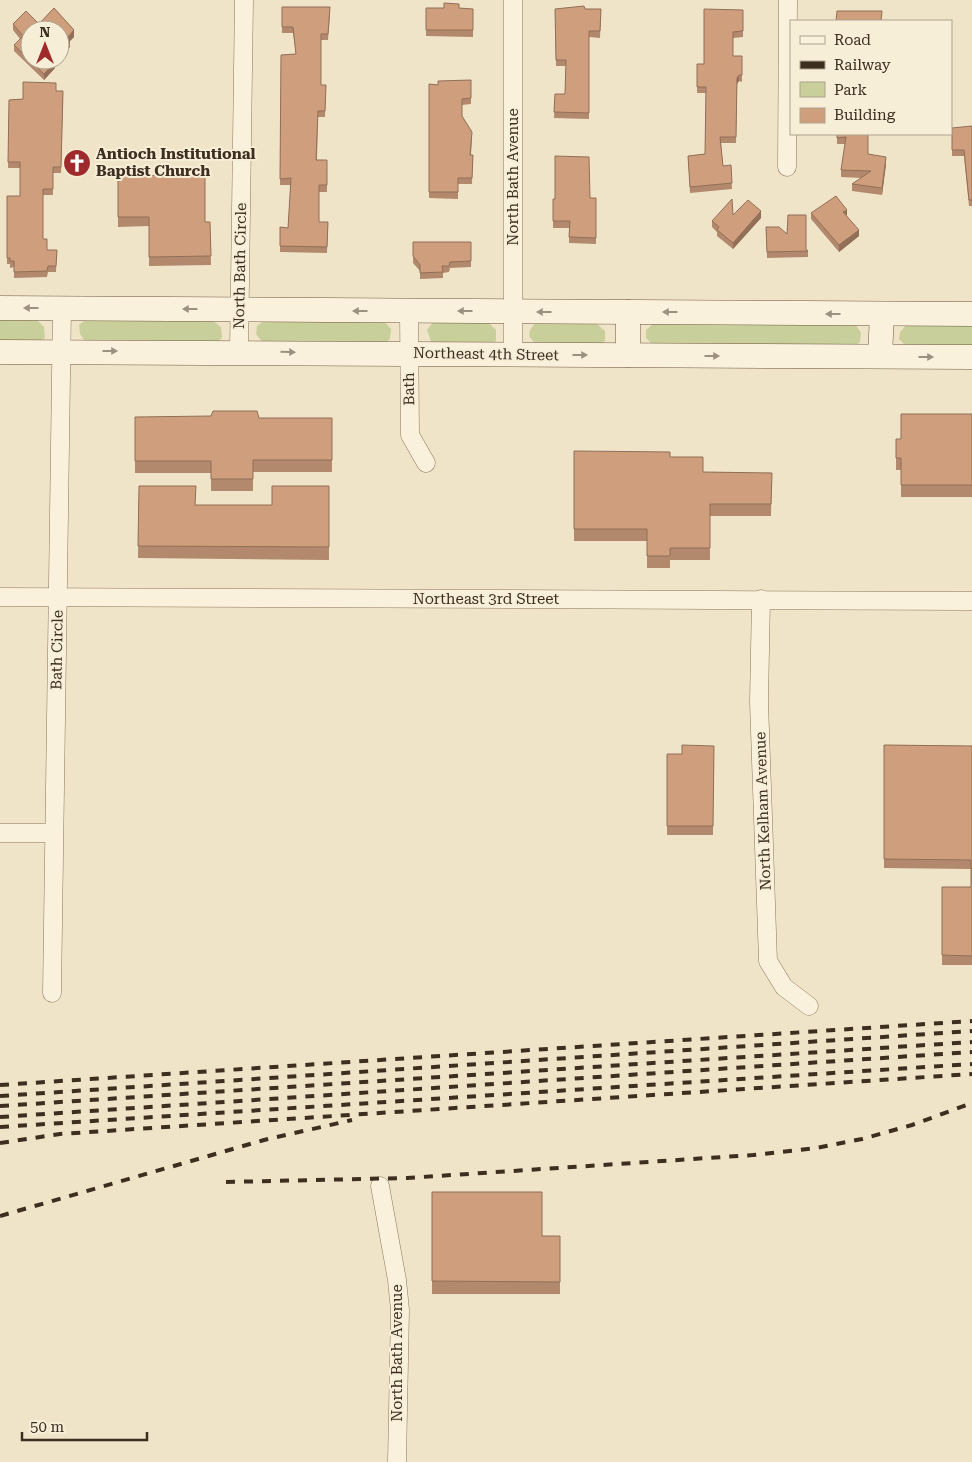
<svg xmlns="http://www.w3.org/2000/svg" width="972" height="1462" viewBox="0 0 972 1462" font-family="'Roboto Serif',serif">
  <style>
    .green { fill: #c9cf9b }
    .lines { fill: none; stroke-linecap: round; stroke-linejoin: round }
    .street-casing { stroke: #8d765c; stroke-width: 19 }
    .secondary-casing { stroke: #6f573f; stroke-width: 25 }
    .street { stroke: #faf1dc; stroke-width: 18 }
    .secondary { stroke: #faf1dc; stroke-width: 24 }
    .rail { stroke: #3d2e20; stroke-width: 4; stroke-dasharray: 9 9; stroke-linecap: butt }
    .wall { fill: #b2896c }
    .shaded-wall { fill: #916f58 }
    .building { fill: #cf9f7d; stroke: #916f58 }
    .oneway { fill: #9c907e }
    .labels { text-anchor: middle; stroke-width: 4; stroke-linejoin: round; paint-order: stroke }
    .poi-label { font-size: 15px; font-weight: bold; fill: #3d2e20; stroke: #f7eed8; text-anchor: start }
    .street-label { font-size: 15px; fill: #3d2e20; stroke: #f7eed8 }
  </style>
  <rect width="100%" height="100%" fill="#f0e4c8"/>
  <!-- green -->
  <g class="green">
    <polygon points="36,319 44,327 45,338 38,342 0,342 0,320"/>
    <polygon points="85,320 212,320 221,327 222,338 215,344 87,344 80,334 79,325"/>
    <polygon points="265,320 383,320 391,329 390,339 384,344 264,344 256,334 257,326"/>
    <polygon points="433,322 488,322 496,330 496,341 489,345 432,344 427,330"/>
    <polygon points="536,322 596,323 605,331 605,341 598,346 537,346 529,336 530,330"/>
    <polygon points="654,323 856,325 861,333 860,342 853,347 654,346 646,338 646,330"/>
    <polygon points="907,324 972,325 972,347 906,346 899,339 900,332"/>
  </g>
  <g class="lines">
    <!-- street casing -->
    <g class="street-casing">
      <g id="street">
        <polyline points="513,0 513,355"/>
        <polyline points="787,167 788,0"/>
        <polyline points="409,311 410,435 426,463"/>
        <polyline points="239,352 244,0"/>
        <polyline points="0,597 972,601"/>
        <polyline points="761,599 759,702 768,961 784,987 809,1006"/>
        <polyline points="0,833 54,833"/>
        <polyline points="52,993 62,308"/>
        <polyline points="380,1186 397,1280 400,1310 397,1462"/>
      </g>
    </g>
    <!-- secondary casing -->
    <g class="secondary-casing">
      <g id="secondary">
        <polyline points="0,308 972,314"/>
        <polyline points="628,312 628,355"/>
        <polyline points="0,352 972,357"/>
        <polyline points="880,356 882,314"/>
      </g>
    </g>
    <!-- street -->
    <use href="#street" class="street"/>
    <!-- secondary -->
    <use href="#secondary" class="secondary"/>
    <!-- rail -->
    <g class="rail">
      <polyline points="0,1085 972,1021"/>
      <polyline points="0,1096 972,1031"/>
      <polyline points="0,1106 972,1042"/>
      <polyline points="0,1117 972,1052"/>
      <polyline points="0,1127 972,1064"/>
      <polyline points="0,1143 60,1134 972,1074"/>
      <polyline points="226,1182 407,1178 753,1155 816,1148 862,1139 912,1125 972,1103"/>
      <polyline points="0,1216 264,1140 352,1120"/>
    </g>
  </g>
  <!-- wall -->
  <g class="wall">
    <polygon points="282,7 330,14 328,40 321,40 321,85 326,85 325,117 318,117 317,160 327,160 327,192 319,192 319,222 328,222 327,253 280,252 280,227 288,228 291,185 280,185 281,55 296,54 293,33 282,33"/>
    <polygon points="54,8 74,30 74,37 70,41 70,47 60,56 60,30 30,30 30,60 56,60 55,61 55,68 44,80 14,51 14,45 20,39 13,30 13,24 26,11 39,24"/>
    <polygon points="426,8 473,9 473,37 426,36"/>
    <polygon points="555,9 601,9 600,38 589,37 589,119 554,118 555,94 565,94 566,66 556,66"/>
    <polygon points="743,10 743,37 733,38 733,56 742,56 742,82 739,81 737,84 736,143 721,143 723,166 731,165 732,189 690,193 688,156 705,154 706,93 697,93 697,64 704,64"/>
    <polygon points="471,80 471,104 462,105 462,116 472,138 471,155 473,155 472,184 458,184 458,199 429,198 429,84 438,85"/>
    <polygon points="56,91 63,91 61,173 53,173 53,195 43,195 43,239 47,250 57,250 56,272 48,272 47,277 14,278 14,267 10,268 10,264 7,264 7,196 20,196 20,168 8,168 9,100 23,99"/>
    <polygon points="972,126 972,206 969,206 964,156 952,156 952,128"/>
    <polygon points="837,134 868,134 868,154 886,164 882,195 852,191 852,184 861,178 841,177 841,170 845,144 837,144"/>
    <polygon points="118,175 205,222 210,222 211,265 149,266 149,226 118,227"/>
    <polygon points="596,198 596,244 569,243 569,228 553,228 553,199"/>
    <polygon points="811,213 847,216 859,236 839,252 811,219"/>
    <polygon points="733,215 761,218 733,249 717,236 717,232 712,227 712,221"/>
    <polygon points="766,227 806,250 808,251 808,257 767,258"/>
    <polygon points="413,242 471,242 471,267 450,268 449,272 443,273 443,278 420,279 420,271 413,263"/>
    <polygon points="972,414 972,497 901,497 901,470 896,470 896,439 901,439"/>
    <polygon points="135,417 259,418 332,418 332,472 253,472 253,491 211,491 211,473 135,473"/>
    <polygon points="574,451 670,457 703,472 772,473 771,516 710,516 710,560 670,560 670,568 647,568 647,541 574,541"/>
    <polygon points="139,486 196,505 272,505 329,486 329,560 138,558"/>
    <polygon points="884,745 972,746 972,965 942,965 942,887 971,887 971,869 884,868"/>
    <polygon points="714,746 713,835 667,835 667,754 682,754"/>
    <polygon points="432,1192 542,1236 560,1236 560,1294 432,1294"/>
  </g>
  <!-- shaded-wall -->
  <g class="shaded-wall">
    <polygon points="74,30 74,37 70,41 70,47 60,56 60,50 67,38"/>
    <polygon points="55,62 55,68 44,80 44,74"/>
    <polygon points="739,75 739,81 737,84 736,143 737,78"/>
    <polygon points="886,157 886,164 882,195 882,188"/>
    <polygon points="847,210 847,216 843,212"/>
    <polygon points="761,211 761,218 733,249 733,243"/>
    <polygon points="859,230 859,236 839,252 839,245"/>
  </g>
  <!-- building -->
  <g class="building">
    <polygon points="444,3 459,4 459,8 473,9 473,30 426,30 426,8 444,8"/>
    <polygon points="584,6 585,9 601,9 600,31 589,31 589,113 554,112 555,94 565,94 566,60 556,60 555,9"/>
    <polygon points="282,7 330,7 328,34 321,34 321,85 326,85 325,111 318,111 316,160 327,160 327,185 319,185 319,222 328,222 327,247 280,246 280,227 288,228 291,178 280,179 281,55 296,54 293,27 282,27"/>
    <polygon points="54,8 74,30 67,38 70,41 60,50 60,30 30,30 30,60 54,60 55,62 44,74 14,45 23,36 13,24 26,11 39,24"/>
    <polygon points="704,9 743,10 743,31 733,32 733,56 742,56 742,75 739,75 737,78 736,137 720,137 723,166 731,165 732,183 690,187 688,156 705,154 706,87 697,87 697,64 704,64"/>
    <polygon points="837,11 882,11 881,21 836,21"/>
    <polygon points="471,80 471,98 462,99 462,116 472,132 470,155 473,155 472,178 458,178 458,192 429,192 429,84 438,85 438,81"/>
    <polygon points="23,82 56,83 56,91 63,91 61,167 53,167 53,189 43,189 43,239 47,239 47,250 57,250 56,266 48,266 47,271 14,272 14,261 10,261 10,258 7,258 7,196 20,196 20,162 8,162 9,100 23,99"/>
    <polygon points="972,126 972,200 969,200 964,150 952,150 952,128"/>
    <polygon points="837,134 868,134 868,154 886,157 882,188 852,184 871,171 841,170 846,137 837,138"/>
    <polygon points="555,156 589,157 590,198 596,198 596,238 569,237 570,221 553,221 553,199 555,199"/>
    <polygon points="191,172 205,172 205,222 210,222 211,256 149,257 149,217 118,217 118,175 191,176"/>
    <polygon points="836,196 847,210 843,212 859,230 839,245 811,213"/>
    <polygon points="732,199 733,215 748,200 761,211 733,243 717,230 719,227 712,221"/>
    <polygon points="788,215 806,215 806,249 808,251 767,252 766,227 779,227 787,234"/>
    <polygon points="413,242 471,242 471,261 450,262 449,266 442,266 443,272 420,273 420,265 413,256"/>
    <polygon points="213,411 257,411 259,418 332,418 332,460 253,460 253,479 211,479 211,461 135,461 135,417 211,416"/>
    <polygon points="901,414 972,414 972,485 901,485 901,458 896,458 896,439 901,439"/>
    <polygon points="574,451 670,452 670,457 703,457 703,472 772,473 771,504 710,504 710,548 670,548 670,556 647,556 647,529 574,529"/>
    <polygon points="139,486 196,486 195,505 272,505 272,486 329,486 329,547 138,546"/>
    <polygon points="682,745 714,746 713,826 667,826 667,754 682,754"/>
    <polygon points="884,745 972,746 972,956 942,955 942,887 971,887 971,860 884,859"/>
    <polygon points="432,1192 542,1192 542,1236 560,1236 560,1282 432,1281"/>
  </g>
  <!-- one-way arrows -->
  <defs><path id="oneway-solid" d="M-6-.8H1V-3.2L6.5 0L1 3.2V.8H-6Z" transform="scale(1.25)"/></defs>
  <g class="oneway">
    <use href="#oneway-solid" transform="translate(31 308) rotate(-180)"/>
    <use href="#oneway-solid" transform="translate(190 309) rotate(-180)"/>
    <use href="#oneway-solid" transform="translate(360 311) rotate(-180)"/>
    <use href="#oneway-solid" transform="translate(465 311) rotate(-180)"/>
    <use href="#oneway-solid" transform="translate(544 312) rotate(-180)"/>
    <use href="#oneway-solid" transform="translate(670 312) rotate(-180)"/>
    <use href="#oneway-solid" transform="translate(833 314) rotate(-180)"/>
    <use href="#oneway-solid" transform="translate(110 351)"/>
    <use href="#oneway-solid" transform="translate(288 352) rotate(1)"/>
    <use href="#oneway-solid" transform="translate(580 355)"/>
    <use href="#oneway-solid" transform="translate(712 356)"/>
    <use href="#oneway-solid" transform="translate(926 357)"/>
  </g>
  <!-- icons -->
  <defs>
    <g id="church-disc" transform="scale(1.4375)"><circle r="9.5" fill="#9e2a2b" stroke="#f7eed8"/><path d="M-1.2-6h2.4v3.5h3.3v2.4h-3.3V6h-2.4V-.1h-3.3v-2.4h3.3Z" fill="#fff"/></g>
  </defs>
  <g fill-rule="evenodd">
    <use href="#church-disc" x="77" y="163"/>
  </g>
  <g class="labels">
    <!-- poi labels -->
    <g class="poi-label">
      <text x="96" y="159">Antioch Institutional<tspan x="96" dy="17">Baptist Church</tspan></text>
    </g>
    <!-- street labels -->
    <g class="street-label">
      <text transform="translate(513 177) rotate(-90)" y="5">North Bath Avenue</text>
      <text transform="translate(240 266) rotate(-89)" y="5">North Bath Circle</text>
      <text transform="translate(486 354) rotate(1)" y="5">Northeast 4th Street</text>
      <text transform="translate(409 389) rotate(-91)" y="5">Bath</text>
      <text x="486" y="604">Northeast 3rd Street</text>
      <text transform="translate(57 650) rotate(-89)" y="5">Bath Circle</text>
      <text transform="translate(763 811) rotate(-92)" y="5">North Kelham Avenue</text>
      <text transform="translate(397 1353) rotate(-90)" y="5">North Bath Avenue</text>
    </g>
  </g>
  <!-- legend -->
  <rect x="790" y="20" width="162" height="115" fill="#f7eed8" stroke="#ada18e"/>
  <rect x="800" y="36" width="25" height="8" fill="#faf1dc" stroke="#ada18e"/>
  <text x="834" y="45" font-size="15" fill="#3d2e20">Road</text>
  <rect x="800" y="61" width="25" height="8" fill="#3d2e20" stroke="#ada18e"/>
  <text x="834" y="70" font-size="15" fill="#3d2e20">Railway</text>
  <rect x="800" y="82" width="25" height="15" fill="#c9cf9b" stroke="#ada18e"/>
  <text x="834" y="95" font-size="15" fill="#3d2e20">Park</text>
  <rect x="800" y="108" width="25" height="15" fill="#cf9f7d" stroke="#ada18e"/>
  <text x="834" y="120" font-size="15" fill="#3d2e20">Building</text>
  <!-- north arrow -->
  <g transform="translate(45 45)"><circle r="24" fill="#f7eed8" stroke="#ada18e"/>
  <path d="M0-4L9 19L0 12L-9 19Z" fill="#9e2a2b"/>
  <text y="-8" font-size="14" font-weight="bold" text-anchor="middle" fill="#3d2e20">N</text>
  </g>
  <!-- scale -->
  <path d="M22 1432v8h125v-8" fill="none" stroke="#3d2e20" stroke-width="2.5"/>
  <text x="30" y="1432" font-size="15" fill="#3d2e20" stroke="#f7eed8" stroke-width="4" paint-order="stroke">50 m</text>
</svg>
